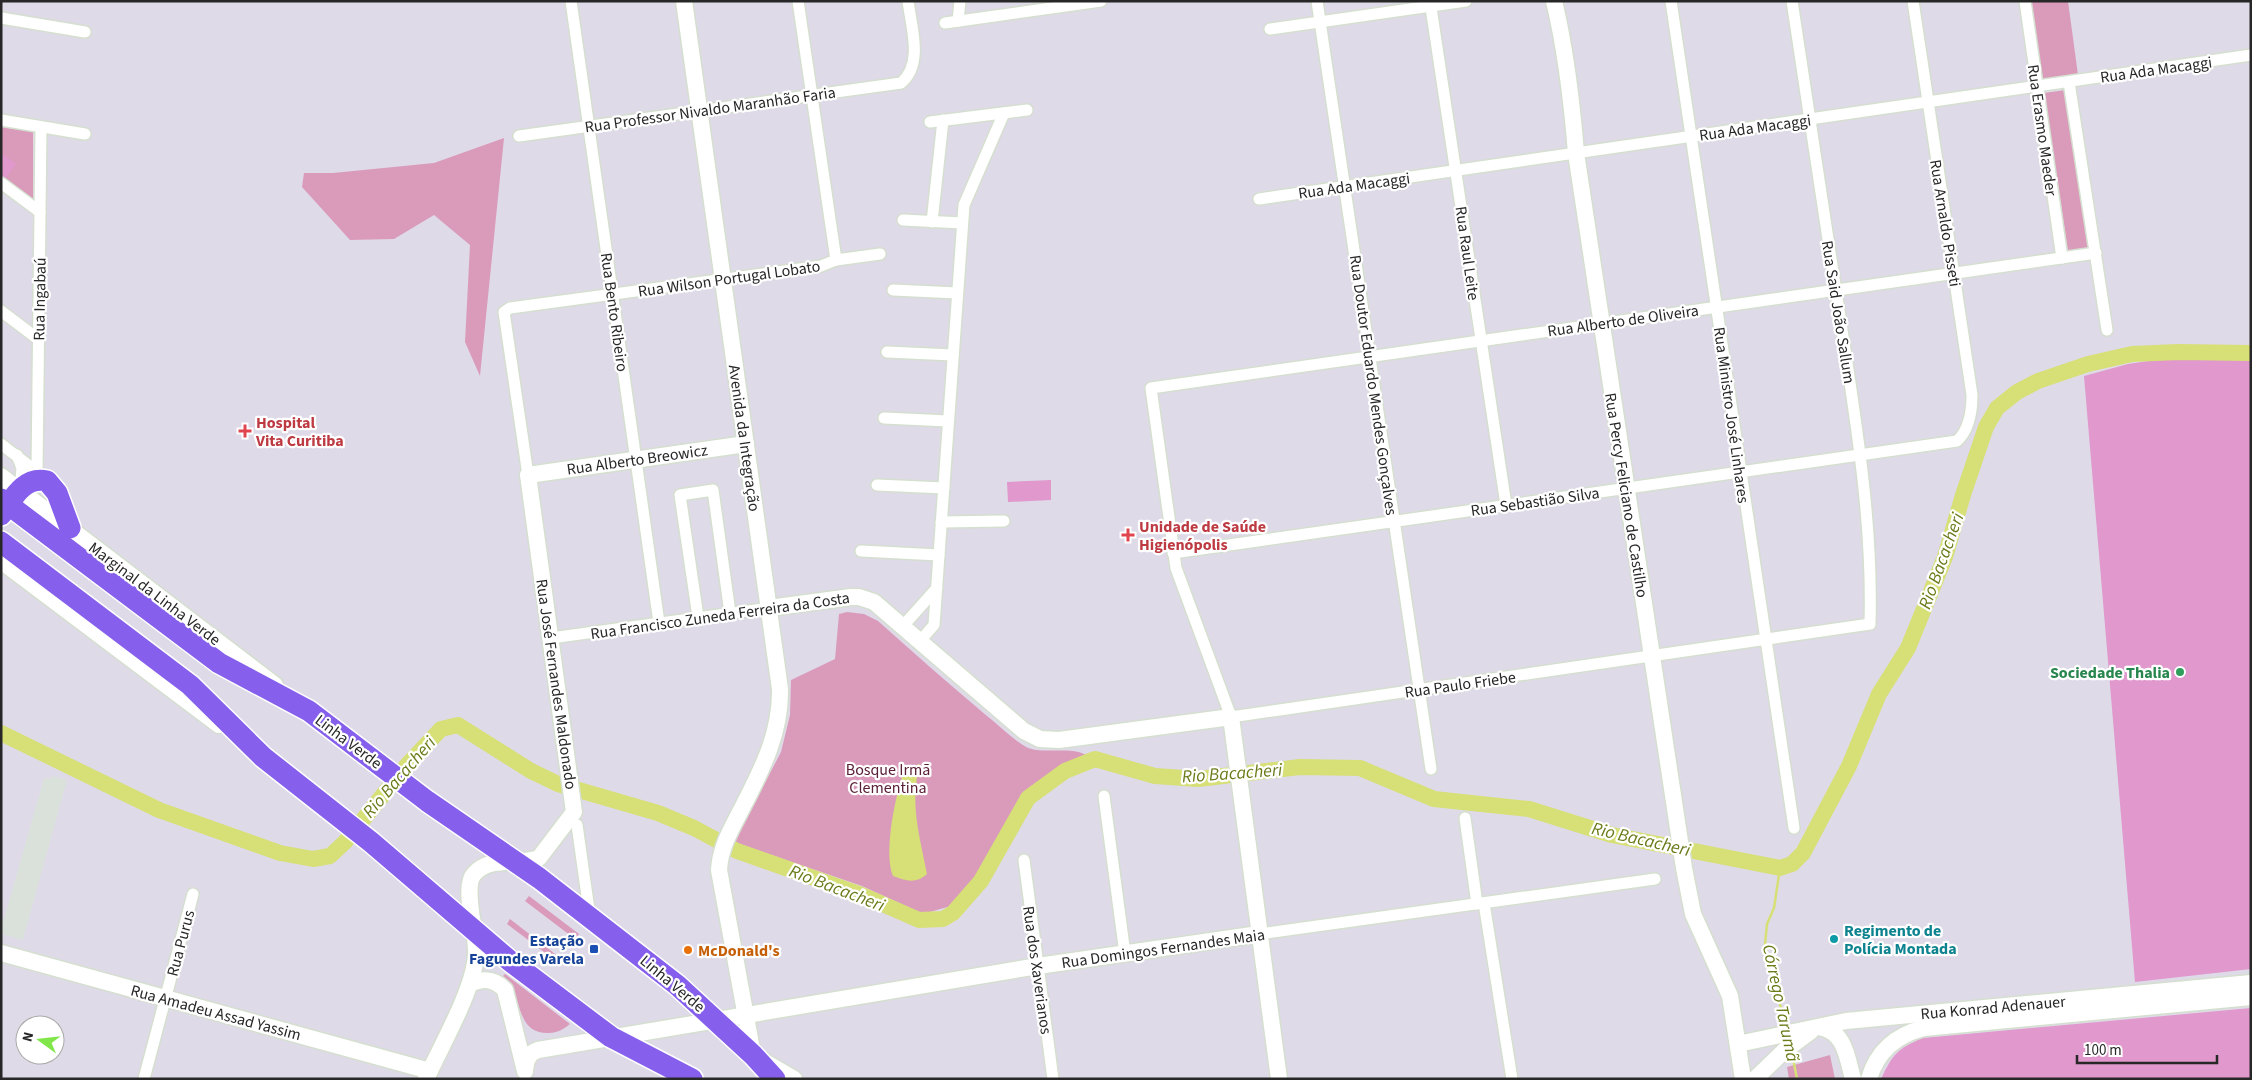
<svg xmlns="http://www.w3.org/2000/svg" width="2252" height="1080" viewBox="0 0 2252 1080" font-family="'Source Sans 3',sans-serif">
  <style>
    .industrial { fill: #dae1db }
    .green { fill: #da9bbb }
    .pitch { fill: #e098cd }
    .water { fill: #d6e076 }
    .lines { fill: none; stroke-linecap: round; stroke-linejoin: round }
    .stream { stroke: #d6e076; stroke-width: 2.5 }
    .river { stroke: #d6e076; stroke-width: 16 }
    .street-casing { stroke: #d5dfcf; stroke-width: 14 }
    .secondary-casing { stroke: #d5dfcf; stroke-width: 19 }
    .highway-casing { stroke: #fff; stroke-width: 24 }
    .street { stroke: #fff; stroke-width: 11 }
    .secondary { stroke: #fff; stroke-width: 16 }
    .highway { stroke: #8660ec; stroke-width: 21 }
    .health-dot { fill: #e0444e; stroke: #fff; stroke-width: 2 }
    .leisure-dot { fill: #2e9e5b; stroke: #fff; stroke-width: 2 }
    .culture-dot { fill: #0f9aa8; stroke: #fff; stroke-width: 2 }
    .transit-dot { fill: #1a4fb4; stroke: #fff; stroke-width: 2 }
    .food-dot { fill: #e8710a; stroke: #fff; stroke-width: 2 }
    .labels { text-anchor: middle; stroke-width: 4.5; stroke-linejoin: round; paint-order: stroke }
    .street-label { font-size: 16px; fill: #272727; stroke: #fff }
    .health-label { font-size: 16px; font-weight: bold; fill: #be3a42; stroke: #fff; text-anchor: start }
    .leisure-label { font-size: 16px; font-weight: bold; fill: #27864d; stroke: #fff; text-anchor: end }
    .park-label { font-size: 16px; fill: #5b2036; stroke: #fff }
    .culture-label { font-size: 16px; font-weight: bold; fill: #0d838f; stroke: #fff; text-anchor: start }
    .transit-label { font-size: 16px; font-weight: bold; fill: #164399; stroke: #fff; text-anchor: end }
    .food-label { font-size: 16px; font-weight: bold; fill: #c56008; stroke: #fff; text-anchor: start }
    .water-label { font-size: 18px; font-style: italic; fill: #6a7b19; stroke: #fff }
  </style>
  <rect width="100%" height="100%" fill="#dfdae8"/>
  <!-- industrial -->
  <polygon class="industrial" points="52,776 67,780 23,940 1,934 1,919 4,919 44,778 51,779"/>
  <!-- green -->
  <g class="green">
    <polygon points="2031,1 2068,1 2078,75 2042,81"/>
    <polygon points="2066,90 2090,248 2068,251 2044,93"/>
    <polygon points="1,127 33,132 33,201 1,177"/>
    <polygon points="504,138 480,376 465,342 470,245 434,215 394,239 350,240 302,187 304,173 333,173 434,163"/>
    <path d="M847 612 864 614 878 621C914 653 950 685 987 716 1000 726 1012 739 1026 747 1043 756 1080 743 1091 760L1065 770 1027 797 978 874 951 906 923 914 862 886 734 842 781 752 790 715 791 680 835 659 839 614Z"/>
    <polygon points="529,896 579,934 575,939 525,901"/>
    <polygon points="510,919 559,957 556,961 507,924"/>
    <path d="M505 974 570 1024C564 1029 557 1033 549 1033 513 1034 524 992 503 976Z"/>
    <polygon points="1830,1055 1835,1079 1789,1079 1787,1067"/>
  </g>
  <!-- pitch -->
  <g class="pitch">
    <polygon points="1,153 16,164 5,179 1,176"/>
    <polygon points="2182,356 2251,359 2251,969 2135,982 2084,376 2128,364"/>
    <polygon points="1051,480 1051,500 1008,502 1007,482"/>
    <path d="M2251 1008V1079H1881C1892 1055 1898 1048 1923 1038Z"/>
  </g>
  <!-- water -->
  <path class="water" d="M920 764C909 802 920 837 927 874 916 884 906 881 893 876 883 851 896 793 905 768Z"/>
  <g class="lines">
    <!-- stream -->
    <g class="stream">
      <polyline points="1780,868 1774,908 1767,924 1765,944 1768,964 1787,1028"/>
      <polyline points="1792,1053 1797,1079"/>
    </g>
    <!-- river -->
    <polyline class="river" points="1,733 159,810 280,853 313,859 330,856 345,842 408,764 441,729 458,725 531,771 558,784 658,813 694,828 737,851 862,895 919,920 943,919 953,913 981,881 1028,798 1065,771 1095,759 1155,776 1198,779 1300,767 1360,768 1434,799 1529,809 1612,835 1780,868 1792,864 1803,853 1849,766 1879,694 1908,648 1945,557 1963,495 1986,427 1997,408 2017,392 2038,381 2088,364 2132,354 2178,352 2251,353"/>
    <!-- street casing -->
    <g class="street-casing">
      <g id="street">
        <polyline points="571,1 659,623"/>
        <polyline points="798,1 836,260"/>
        <polyline points="1317,1 1431,769"/>
        <polyline points="1430,1 1506,505"/>
        <polyline points="1671,1 1794,828"/>
        <path d="M1792 1C1808 109 1824 216 1841 323 1856 423 1873 522 1870 624L1231 717 1176 568 1151 388C1466 343 1781 298 2096 253"/>
        <polyline points="2025,1 2062,258"/>
        <polyline points="1,18 85,32"/>
        <polyline points="958,21 960,1"/>
        <polyline points="945,23 1101,1"/>
        <polyline points="1270,29 1466,1"/>
        <polyline points="2069,82 2107,330"/>
        <polyline points="1,120 85,134"/>
        <polyline points="930,122 1027,110"/>
        <path d="M519 136 901 83C924 64 911 26 908 1"/>
        <polyline points="1,183 40,212"/>
        <polyline points="1259,199 2251,55"/>
        <polyline points="903,220 962,223"/>
        <polyline points="932,222 943,120"/>
        <polyline points="893,290 957,293"/>
        <polyline points="1,311 38,339"/>
        <polyline points="887,352 953,355"/>
        <polyline points="884,418 948,421"/>
        <polyline points="1,444 40,474"/>
        <polyline points="17,455 22,468 20,490"/>
        <polyline points="37,471 41,127"/>
        <polyline points="528,475 504,312 510,308 821,266 836,260 880,254"/>
        <polyline points="877,485 944,488"/>
        <polyline points="941,522 1004,521"/>
        <polyline points="861,551 939,555"/>
        <path d="M1173 553 1957 441C1969 430 1972 410 1972 395L1913 1"/>
        <polyline points="698,617 680,495 713,490 730,613"/>
        <polyline points="903,626 937,588"/>
        <polyline points="551,638 769,608"/>
        <polyline points="920,641 934,625 964,205 1004,113"/>
        <polyline points="1104,796 1125,954"/>
        <polyline points="1465,818 1477,904"/>
        <polyline points="577,825 590,917"/>
        <polyline points="1024,860 1053,1079"/>
        <polyline points="1484,903 1512,1079"/>
        <polyline points="1259,934 1655,879"/>
        <polyline points="144,1079 193,894"/>
      </g>
    </g>
    <!-- secondary casing -->
    <g class="secondary-casing">
      <g id="secondary">
        <path d="M684 1 780 689C781 735 760 773 740 812 730 831 720 849 719 870L753 1055 794 1079"/>
        <path d="M1554 1C1566 51 1572 103 1576 153L1684 868 1693 914 1730 996 1743 1079"/>
        <polyline points="1,476 275,685"/>
        <polyline points="1,561 219,725"/>
        <polyline points="769,608 851,597 859,597 874,602 1024,731 1040,739 1059,740 1231,717 1279,1079"/>
        <polyline points="1,953 430,1071"/>
        <path d="M470 984C483 978 494 978 505 990L525 1071"/>
        <path d="M1819 1027C1845 1031 1847 1057 1853 1079"/>
        <polyline points="1738,1044 1846,1021 2251,983"/>
        <path d="M525 1071C526 1061 528 1053 538 1050L1038 966 1259 934"/>
        <path d="M426 1079C441 1046 476 986 476 952 477 934 462 887 474 874 491 855 519 866 539 858L574 812 528 475 746 444"/>
        <polyline points="1755,1079 1784,1051 1811,1031"/>
        <path d="M1869 1079C1877 1051 1896 1035 1924 1028L2251 997"/>
      </g>
    </g>
    <!-- highway casing -->
    <g class="highway-casing">
      <g id="highway">
        <polyline points="1,499 219,663 309,711 427,801 539,878 677,985 753,1055 775,1079"/>
        <path d="M1 515C13 498 24 476 47 481L57 493 70 528"/>
        <polyline points="1,542 190,685 263,757 371,842 510,961 611,1037 692,1079"/>
      </g>
    </g>
    <!-- street -->
    <use href="#street" class="street"/>
    <!-- secondary -->
    <use href="#secondary" class="secondary"/>
    <!-- highway -->
    <use href="#highway" class="highway"/>
  </g>
  <!-- markers -->
  <g class="health-dot">
    <path d="M242.5 423.5h5v5h5v5h-5v5h-5v-5h-5v-5h5z"/>
    <path d="M1125.5 527.5h5v5h5v5h-5v5h-5v-5h-5v-5h5z"/>
  </g>
  <circle class="leisure-dot" cx="2180" cy="672" r="5"/>
  <circle class="culture-dot" cx="1834" cy="939" r="5"/>
  <rect class="transit-dot" x="589" y="944" width="10" height="10" rx="2.5"/>
  <circle class="food-dot" cx="688" cy="950" r="5"/>
  <g class="labels">
    <!-- street labels -->
    <g class="street-label">
      <text transform="translate(2156 69) rotate(-8)" y="6">Rua Ada Macaggi</text>
      <text transform="translate(710 109) rotate(-8)" y="6">Rua Professor Nivaldo Maranhão Faria</text>
      <text transform="translate(1755 127) rotate(-8)" y="6">Rua Ada Macaggi</text>
      <text transform="translate(2043 130) rotate(82)" y="6">Rua Erasmo Maeder</text>
      <text transform="translate(1354 185) rotate(-8)" y="6">Rua Ada Macaggi</text>
      <text transform="translate(1946 223) rotate(81)" y="6">Rua Arnaldo Pisseti</text>
      <text transform="translate(1468 253) rotate(82)" y="6">Rua Raul Leite</text>
      <text transform="translate(729 278) rotate(-8)" y="6">Rua Wilson Portugal Lobato</text>
      <text transform="translate(39 299) rotate(-89)" y="6">Rua Ingabaú</text>
      <text transform="translate(615 312) rotate(82)" y="6">Rua Bento Ribeiro</text>
      <text transform="translate(1839 312) rotate(81)" y="6">Rua Said João Sallum</text>
      <text transform="translate(1623 320) rotate(-8)" y="6">Rua Alberto de Oliveira</text>
      <text transform="translate(1374 385) rotate(82)" y="6">Rua Doutor Eduardo Mendes Gonçalves</text>
      <text transform="translate(1732 415) rotate(82)" y="6">Rua Ministro José Linhares</text>
      <text transform="translate(745 438) rotate(82)" y="6">Avenida da Integração</text>
      <text transform="translate(637 459) rotate(-8)" y="6">Rua Alberto Breowicz</text>
      <text transform="translate(1627 495) rotate(81)" y="6">Rua Percy Feliciano de Castilho</text>
      <text transform="translate(1535 501) rotate(-8)" y="6">Rua Sebastião Silva</text>
      <text transform="translate(155 593) rotate(37)" y="6">Marginal da Linha Verde</text>
      <text transform="translate(720 615) rotate(-8)" y="6">Rua Francisco Zuneda Ferreira da Costa</text>
      <text transform="translate(557 684) rotate(82)" y="6">Rua José Fernandes Maldonado</text>
      <text transform="translate(1460 684) rotate(-8)" y="6">Rua Paulo Friebe</text>
      <text transform="translate(349 741) rotate(37)" y="6">Linha Verde</text>
      <text transform="translate(180 943) rotate(-75)" y="6">Rua Purus</text>
      <text transform="translate(1163 948) rotate(-8)" y="6">Rua Domingos Fernandes Maia</text>
      <text transform="translate(1038 970) rotate(82)" y="6">Rua dos Xaverianos</text>
      <text transform="translate(673 983) rotate(40)" y="6">Linha Verde</text>
      <text transform="translate(1993 1007) rotate(-5)" y="6">Rua Konrad Adenauer</text>
      <text transform="translate(216 1012) rotate(15)" y="6">Rua Amadeu Assad Yassim</text>
    </g>
    <!-- health labels -->
    <g class="health-label">
      <text x="256" y="428">Hospital<tspan x="256" dy="18">Vita Curitiba</tspan></text>
      <text x="1139" y="532">Unidade de Saúde<tspan x="1139" dy="18">Higienópolis</tspan></text>
    </g>
    <!-- leisure labels -->
    <g class="leisure-label">
      <text x="2170" y="678">Sociedade Thalia</text>
    </g>
    <!-- park labels -->
    <g class="park-label">
      <text x="888" y="775">Bosque Irmã<tspan x="888" dy="18">Clementina</tspan></text>
    </g>
    <!-- culture labels -->
    <g class="culture-label">
      <text x="1844" y="936">Regimento de<tspan x="1844" dy="18">Polícia Montada</tspan></text>
    </g>
    <!-- transit labels -->
    <g class="transit-label">
      <text x="584" y="946">Estação<tspan x="584" dy="18">Fagundes Varela</tspan></text>
    </g>
    <!-- food labels -->
    <g class="food-label">
      <text x="698" y="956">McDonald's</text>
    </g>
    <!-- water labels -->
    <g class="water-label">
      <text transform="translate(1941 561) rotate(-70)" y="6">Rio Bacacheri</text>
      <text transform="translate(1232 773) rotate(-4)" y="6">Rio Bacacheri</text>
      <text transform="translate(399 777) rotate(-49)" y="6">Rio Bacacheri</text>
      <text transform="translate(1641 839) rotate(13)" y="6">Rio Bacacheri</text>
      <text transform="translate(837 888) rotate(21)" y="6">Rio Bacacheri</text>
      <text transform="translate(1781 1003) rotate(78)" y="6">Córrego Tarumã</text>
    </g>
  </g>
  <!-- border -->
  <rect width="2252" height="1080" fill="none" stroke="#272727" stroke-width="5"/>
  <!-- north arrow -->
  <g transform="translate(40 1040) rotate(285)"><circle r="24" fill="#ffffff" stroke="#a9a9a9"/>
  <path d="M0-4L9 19L0 12L-9 19Z" fill="#80e649"/>
  <text y="-8" font-size="14" font-weight="bold" text-anchor="middle" fill="#272727">N</text>
  </g>
  <!-- scale -->
  <path d="M2077 1055v8h140v-8" fill="none" stroke="#272727" stroke-width="2.5"/>
  <text x="2084" y="1055" font-size="15" fill="#272727" stroke="#ffffff" stroke-width="4" paint-order="stroke">100 m</text>
</svg>
